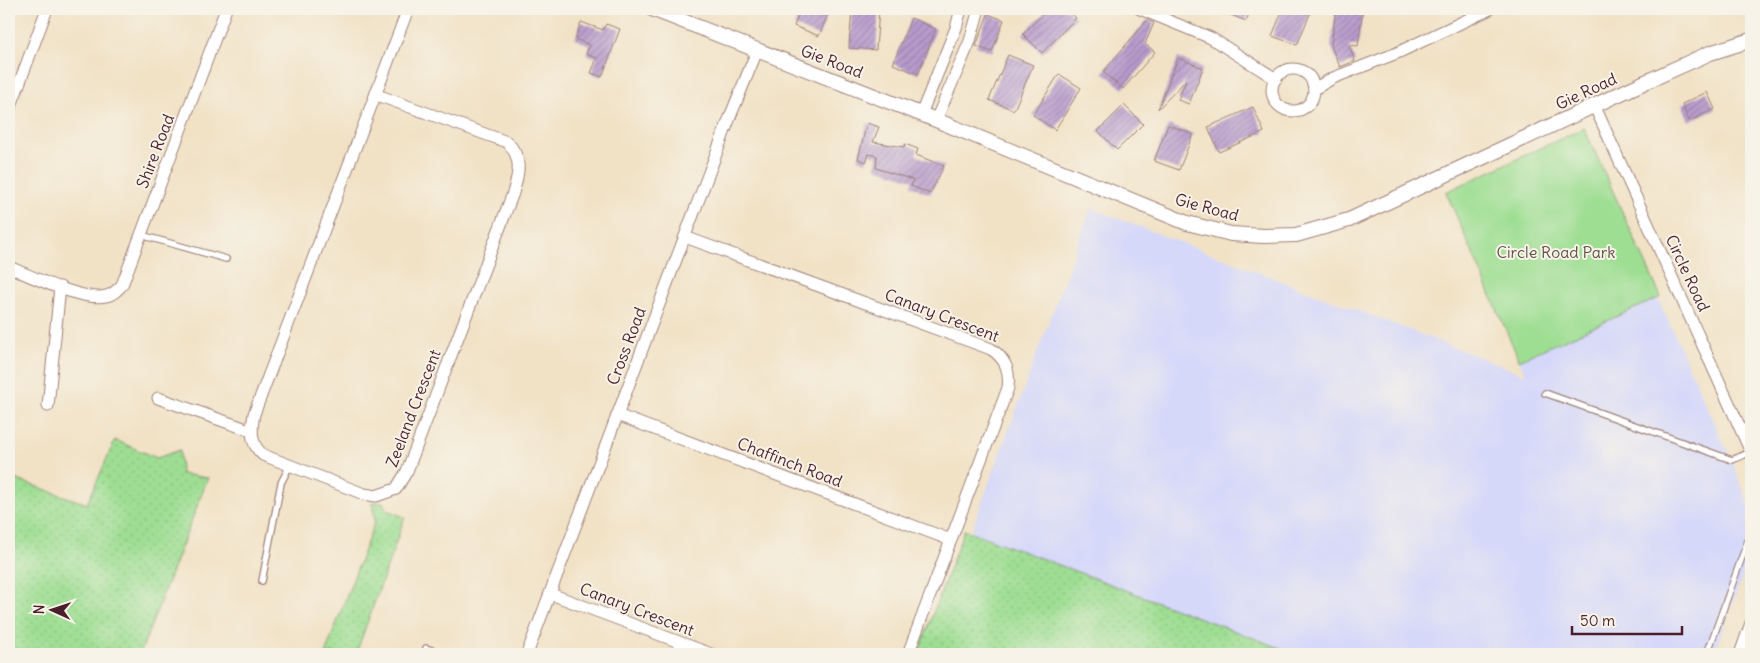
<svg xmlns="http://www.w3.org/2000/svg" width="1760" height="663" viewBox="0 0 1760 663" font-family="Delius,sans-serif">
  <style>
    .built { fill: #d5d8f9 }
    .grass { fill: url(#grass-dots); stroke: #747e5f }
    .park { fill: #9ede93; stroke: #747e5f }
    .building { fill: url(#building-hatch) }
    .lines { fill: none; stroke-linecap: round; stroke-linejoin: round }
    .service-casing { stroke: #9e8078; stroke-width: 8 }
    .minor-casing { stroke: #9e8078; stroke-width: 13 }
    .tertiary-casing { stroke: #9e8078; stroke-width: 16 }
    .service { stroke: #fff; stroke-width: 5.5 }
    .minor { stroke: #fff; stroke-width: 11 }
    .tertiary { stroke: #fff; stroke-width: 14 }
    .labels { text-anchor: middle; stroke-width: 4; stroke-linejoin: round; paint-order: stroke }
    .street-label { font-size: 16px; fill: #4a1f2b; stroke: #f7f3e8 }
    .park-label { font-size: 16px; fill: #5f4f45; stroke: #f7f3e8 }
  </style>
  <defs>
    <pattern id="grass-dots" width="8" height="8" patternUnits="userSpaceOnUse" patternTransform="scale(1.25)"><rect width="8" height="8" fill="#9ede93"/><path d="M2 2h.1M6 6h.1" fill="none" stroke="#8abe7f" stroke-width="1.8" stroke-linecap="round"/></pattern>
    <pattern id="building-hatch" width="6" height="6" patternUnits="userSpaceOnUse" patternTransform="scale(1.25)"><rect width="6" height="6" fill="#b79bcd"/><path d="M-1 1l2-2M0 6l6-6M5 7l2-2" fill="none" stroke="#977ea7"/></pattern>
  </defs>
  <rect width="100%" height="100%" fill="#f7f3e8"/>
  <filter id="ink" filterUnits="userSpaceOnUse"><feTurbulence type="fractalNoise" baseFrequency=".02" numOctaves="2"/><feDisplacementMap in="SourceGraphic" scale="10" xChannelSelector="R" yChannelSelector="G"/><feConvolveMatrix kernelMatrix="1 2 1 2 8 2 1 2 1" color-interpolation-filters="sRGB"/></filter>
  <filter id="wash" filterUnits="userSpaceOnUse"><feTurbulence type="fractalNoise" baseFrequency=".0096" numOctaves="4" result="noise"/><feDisplacementMap in="SourceGraphic" scale="20" xChannelSelector="R" yChannelSelector="G"/><feGaussianBlur stdDeviation="1.12" result="paint"/><feColorMatrix in="noise" values="0 0 0 0 0 0 0 0 0 0 0 0 0 0 0 0 0 1.4 0 .05"/><feComposite in="paint" operator="in"/></filter>
  <g filter="url(#wash)">
    <rect width="100%" height="100%" fill="#f1e2c6"/>
    <!-- built -->
    <polygon class="built" points="1091,208 1526,375 1519,360 1658,298 1725,447 1727,448 1751,511 1751,553 1714,654 1296,654 971,532"/>
    <!-- grass -->
    <g class="grass">
      <polygon points="115,440 157,458 180,450 181,474 208,478 140,654 9,654 9,477 87,504"/>
      <polygon points="383,502 386,510 405,517 356,654 325,654 375,521 372,503"/>
      <polygon points="964,530 971,532 1296,654 918,654"/>
    </g>
    <!-- park -->
    <polygon class="park" points="1584,128 1661,297 1519,360 1446,192"/>
    <g id="blocks">
      <!-- building -->
      <g class="building">
        <polygon points="801,9 830,9 819,36 794,26"/>
        <polygon points="852,9 879,9 876,50 849,48"/>
        <polygon points="1048,9 1067,9 1076,18 1042,53 1023,34"/>
        <polygon points="1216,9 1251,9 1246,21"/>
        <polygon points="1283,9 1312,9 1297,45 1272,36"/>
        <polygon points="1336,9 1363,9 1358,46 1349,45 1355,61 1340,67 1331,46"/>
        <polygon points="988,14 1004,20 992,52 976,46"/>
        <polygon points="911,18 936,29 918,74 893,64"/>
        <polygon points="1147,20 1154,23 1145,44 1155,52 1123,89 1103,72"/>
        <polygon points="581,22 603,30 606,24 620,29 602,77 591,73 597,58 586,54 590,45 575,39"/>
        <polygon points="1008,55 1033,65 1014,110 989,100"/>
        <polygon points="1178,58 1203,68 1189,104 1178,100 1186,80 1158,109"/>
        <polygon points="1059,74 1081,88 1055,130 1033,115"/>
        <polygon points="1707,92 1715,109 1689,121 1682,104"/>
        <polygon points="1124,105 1143,124 1117,150 1098,131"/>
        <polygon points="1253,107 1264,132 1219,152 1208,127"/>
        <polygon points="867,123 879,127 873,142 904,147 905,144 918,149 916,155 944,166 930,194 911,186 913,180 876,168 877,156 869,154 866,162 858,159"/>
        <polygon points="1168,125 1193,134 1179,170 1154,161"/>
      </g>
    </g>
  </g>
  <g filter="url(#ink)">
    <use href="#blocks" fill-opacity="0" stroke="#9e8078" stroke-width="1"/>
    <g class="lines">
      <!-- service casing -->
      <g class="service-casing">
        <g id="service">
          <polyline points="141,235 226,259"/>
          <polyline points="1545,393 1732,460 1751,452"/>
          <polyline points="262,581 281,483 289,467"/>
          <polyline points="426,648 444,654"/>
          <polyline points="1707,654 1751,532"/>
        </g>
      </g>
      <!-- minor casing -->
      <g class="minor-casing">
        <g id="minor">
          <polyline points="1140,9 1211,38 1276,79"/>
          <circle cx="1293" cy="90" r="21"/>
          <polyline points="1314,89 1333,78 1397,53 1490,9"/>
          <path d="M377 95 507 142C523 158 519 173 513 193L407 471 396 489 376 496 364 494 263 455C250 444 251 430 254 414L408 9"/>
          <polyline points="1595,107 1751,452"/>
          <polyline points="9,111 47,9"/>
          <polyline points="921,114 956,28 961,9"/>
          <polyline points="936,120 970,41 979,9"/>
          <path d="M685 237 991 349C1006 359 1010 371 1008 388L908 654"/>
          <path d="M9 267C31 276 84 302 106 296 113 295 117 290 122 285L226 9"/>
          <polyline points="158,398 252,431"/>
          <polyline points="48,406 60,287"/>
          <polyline points="617,415 951,540"/>
          <polyline points="551,594 711,654"/>
          <polyline points="527,654 730,117 757,51"/>
          <polyline points="1740,654 1751,623"/>
        </g>
      </g>
      <!-- tertiary casing -->
      <g class="tertiary-casing">
        <polyline id="tertiary" points="652,9 936,120 1187,223 1231,234 1264,236 1296,235 1349,220 1632,88 1710,53 1751,40"/>
      </g>
      <!-- service -->
      <use href="#service" class="service"/>
      <!-- minor -->
      <use href="#minor" class="minor"/>
      <!-- tertiary -->
      <use href="#tertiary" class="tertiary"/>
    </g>
  </g>
  <g class="labels">
    <!-- street labels -->
    <g class="street-label">
      <text transform="translate(832 61) rotate(21)" y="6">Gie Road</text>
      <text transform="translate(1586 91) rotate(-25)" y="6">Gie Road</text>
      <text transform="translate(155 151) rotate(-69)" y="6">Shire Road</text>
      <text transform="translate(1207 207) rotate(15)" y="6">Gie Road</text>
      <text transform="translate(1688 273) rotate(65)" y="6">Circle Road</text>
      <text transform="translate(942 315) rotate(21)" y="6">Canary Crescent</text>
      <text transform="translate(626 346) rotate(-69)" y="6">Cross Road</text>
      <text transform="translate(413 408) rotate(-69)" y="6">Zeeland Crescent</text>
      <text transform="translate(790 462) rotate(21)" y="6">Chaffinch Road</text>
      <text transform="translate(637 609) rotate(21)" y="6">Canary Crescent</text>
    </g>
    <!-- park labels -->
    <g class="park-label">
      <text x="1556" y="258">Circle Road Park</text>
    </g>
  </g>
  <!-- margin -->
  <rect width="1760" height="663" fill="none" stroke="#f7f3e8" stroke-width="30"/>
  <!-- north arrow -->
  <g transform="translate(52 610) rotate(273)" stroke="#f7f3e8" stroke-width="4" paint-order="stroke">
  <path d="M0-4L9 19L0 12L-9 19Z" fill="#4a1f2b"/>
  <text y="-8" font-size="14" font-weight="bold" text-anchor="middle" fill="#4a1f2b">N</text>
  </g>
  <!-- scale -->
  <path d="M1572 626v8h110v-8" fill="none" stroke="#4a1f2b" stroke-width="2.5"/>
  <text x="1580" y="626" font-size="15" fill="#4a1f2b" stroke="#f7f3e8" stroke-width="4" paint-order="stroke">50 m</text>
</svg>
